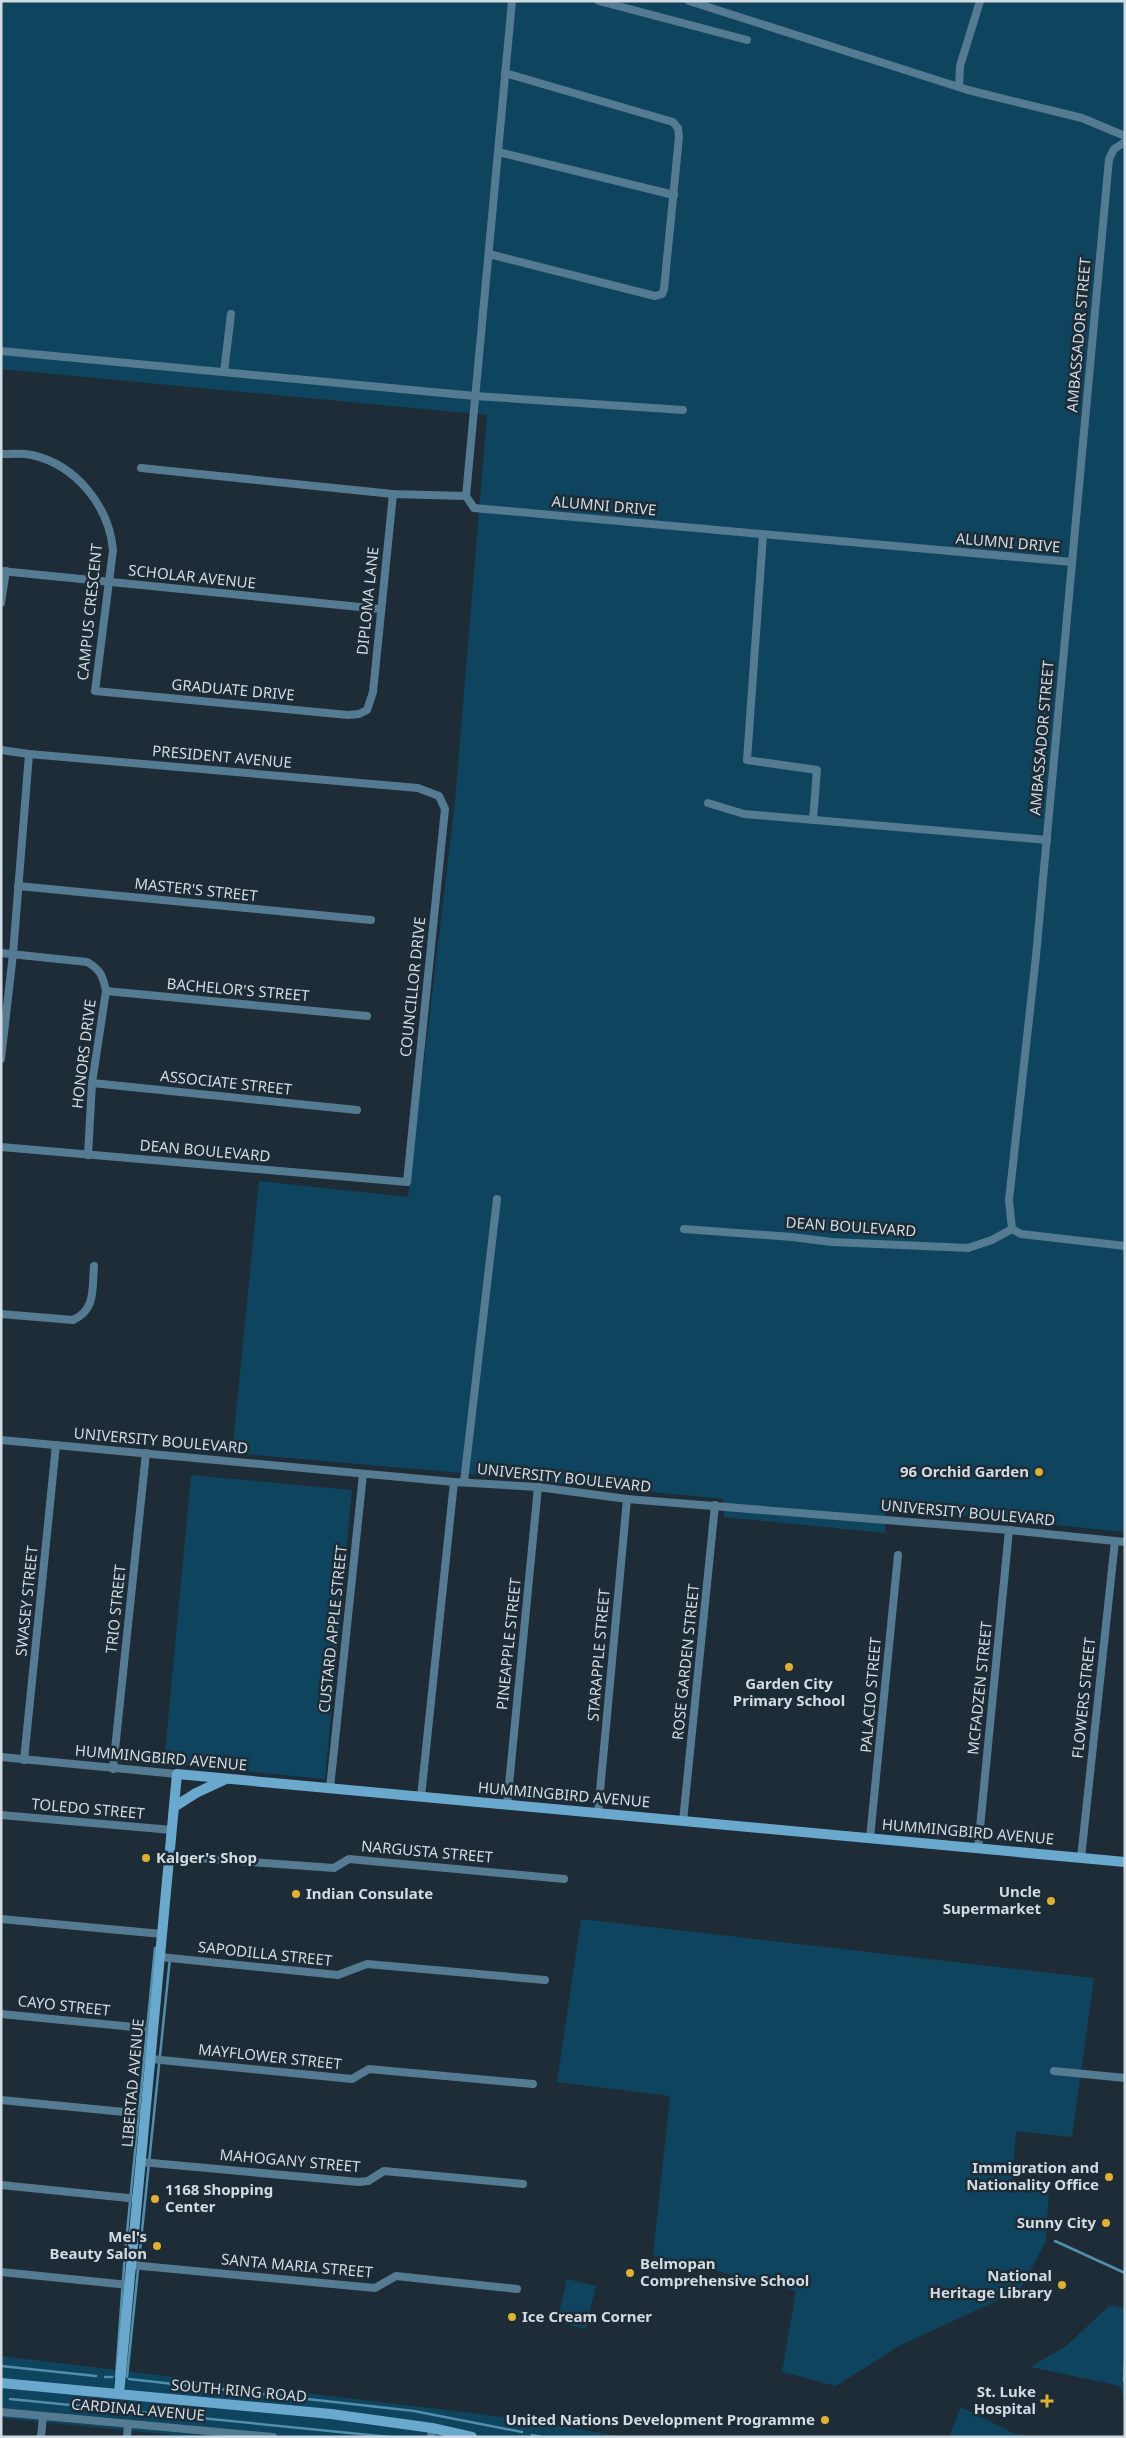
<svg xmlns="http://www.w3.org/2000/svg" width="1126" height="2438" viewBox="0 0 1126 2438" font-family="'Noto Sans',sans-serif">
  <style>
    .green { fill: #0f445f }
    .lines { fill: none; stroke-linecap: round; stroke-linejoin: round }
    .stream { stroke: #518fad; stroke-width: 2.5 }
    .street { stroke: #557b92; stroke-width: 8 }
    .secondary { stroke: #6aa8ce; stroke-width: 10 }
    .poi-dot { fill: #e0b034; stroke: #1d2c36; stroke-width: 2 }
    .labels { text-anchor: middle; stroke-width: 5; stroke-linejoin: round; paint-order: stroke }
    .street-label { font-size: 15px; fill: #d1dbe1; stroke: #1d2c36 }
    .poi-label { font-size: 15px; font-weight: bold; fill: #d1dbe1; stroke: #1d2c36; text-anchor: end }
  </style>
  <rect width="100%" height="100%" fill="#1d2c36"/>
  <!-- green -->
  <g class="green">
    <polygon points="1,1 1125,1 1125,1532 886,1508 885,1533 724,1517 723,1499 451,1472 232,1453 259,1181 408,1197 455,801 487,415 1,369"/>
    <polygon points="191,1475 352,1490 325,1779 164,1763"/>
    <polygon points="581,1919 1094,1978 1072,2137 1016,2131 1012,2185 1049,2189 1046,2241 1020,2290 899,2346 836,2386 782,2372 796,2291 653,2255 670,2096 557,2082"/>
    <polygon points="567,2279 596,2286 586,2329 557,2322"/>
    <polygon points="1110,2305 1125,2309 1125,2414 1121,2386 1030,2367 1066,2346"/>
    <polygon points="1,2356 520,2419 624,2437 194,2437 1,2418"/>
    <polygon points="961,2407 1013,2433 1035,2437 949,2437"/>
  </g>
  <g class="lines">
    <!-- stream -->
    <g class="stream">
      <polyline points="1055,2241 1125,2273"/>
      <polyline points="1,2366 96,2376"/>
      <polyline points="105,2377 112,2377"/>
      <polyline points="116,2377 125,2253 155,1948"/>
      <polyline points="127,2377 170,1958"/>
      <polyline points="129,2379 414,2411 522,2432"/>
      <polyline points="1124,2381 1125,2362"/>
      <polyline points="10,2399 390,2437"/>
      <polyline points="532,2435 541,2437"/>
    </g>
    <!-- street -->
    <g class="street">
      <polyline points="599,1 747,40"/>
      <polyline points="689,1 968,90 1082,118 1125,136"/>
      <polyline points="959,87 960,66 980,1"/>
      <polyline points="1125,142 1114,149 1109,159 1036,956 1009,1200 1012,1229 1021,1234 1125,1246"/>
      <polyline points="498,152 674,195"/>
      <polyline points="489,254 655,296 662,294 664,289 679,137 678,128 673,122 505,73"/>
      <polyline points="1,351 475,396 683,410"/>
      <polyline points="224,372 231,314"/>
      <path d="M1 454C11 454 22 453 32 455 76 465 109 506 113 550L95 691 348 715 359 714 367 710 373 692 393 494"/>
      <polyline points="141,468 393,494 466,496"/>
      <polyline points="466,496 474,508 1072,562"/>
      <polyline points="466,496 512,1"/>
      <polyline points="763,535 747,760 817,770 813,820"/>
      <polyline points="1,571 380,609"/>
      <polyline points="1,603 6,571"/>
      <polyline points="1,750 29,754 418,788 439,796 445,809 407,1182 1,1147"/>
      <polyline points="708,803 744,814 1047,840"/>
      <polyline points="18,886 371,920"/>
      <path d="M1 953 87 962C100 969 103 976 106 991L92 1083 88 1155"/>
      <polyline points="106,991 367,1016"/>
      <polyline points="1,1059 13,954 29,754"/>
      <polyline points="92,1083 357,1110"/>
      <polyline points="684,1229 792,1237 832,1242 968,1248 992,1240 1012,1229"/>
      <path d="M1 1314 73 1320C96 1310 92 1289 94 1266"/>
      <polyline points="1,1440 454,1482 538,1487 627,1499 1009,1530 1125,1542"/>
      <polyline points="464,1482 497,1199"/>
      <polyline points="1,1757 177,1774"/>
      <polyline points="24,1760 56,1445"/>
      <polyline points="113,1769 146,1453"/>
      <polyline points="330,1788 363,1474"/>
      <polyline points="421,1797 454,1482"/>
      <polyline points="507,1805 538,1487"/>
      <polyline points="598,1813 627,1499"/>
      <polyline points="1,1815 172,1830"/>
      <polyline points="683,1821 715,1505"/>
      <polyline points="870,1838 898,1555"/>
      <polyline points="978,1848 1009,1530"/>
      <polyline points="170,1856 334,1868 349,1859 564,1879"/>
      <polyline points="1081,1858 1115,1541"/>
      <polyline points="1,1919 162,1934"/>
      <polyline points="160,1957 338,1975 367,1964 545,1980"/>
      <polyline points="1,2014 154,2029"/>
      <polyline points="151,2059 352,2079 369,2069 533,2084"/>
      <polyline points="1054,2071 1125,2078"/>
      <polyline points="1,2100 145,2114"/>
      <polyline points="141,2162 359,2182 368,2181 384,2171 523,2184"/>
      <polyline points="1,2185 138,2199"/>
      <polyline points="131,2265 375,2288 396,2276 517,2289"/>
      <polyline points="1,2272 129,2285"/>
      <polyline points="1,2412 273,2437"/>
      <polyline points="41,2437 43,2416"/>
      <polyline points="127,2437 128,2424"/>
      <polyline points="431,2437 432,2428"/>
    </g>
    <!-- secondary -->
    <g class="secondary">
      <polyline points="174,1807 196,1793 226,1779"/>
      <polyline points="1,2383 331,2414 432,2428 472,2437"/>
      <polyline points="119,2394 177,1774 1125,1862"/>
    </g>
  </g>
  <!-- markers -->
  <g class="poi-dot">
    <circle cx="1039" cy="1472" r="5"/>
    <circle cx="789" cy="1667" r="5"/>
    <circle cx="146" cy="1858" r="5"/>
    <circle cx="296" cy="1894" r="5"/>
    <circle cx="1051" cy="1901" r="5"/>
    <circle cx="1109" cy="2177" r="5"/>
    <circle cx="155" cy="2199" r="5"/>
    <circle cx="1106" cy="2223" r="5"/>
    <circle cx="157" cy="2246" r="5"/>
    <circle cx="630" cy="2273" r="5"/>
    <circle cx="1062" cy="2285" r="5"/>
    <circle cx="512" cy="2317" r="5"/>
    <path d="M1044.5 2393.5h5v5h5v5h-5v5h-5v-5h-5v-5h5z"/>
    <circle cx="825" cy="2420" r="5"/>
  </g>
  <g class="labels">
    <!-- street labels -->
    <g class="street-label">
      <text transform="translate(1079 335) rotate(-85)" y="5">AMBASSADOR STREET</text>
      <text transform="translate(604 506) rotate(5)" y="5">ALUMNI DRIVE</text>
      <text transform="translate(1008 543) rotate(5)" y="5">ALUMNI DRIVE</text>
      <text transform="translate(192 577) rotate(6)" y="5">SCHOLAR AVENUE</text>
      <text transform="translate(368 601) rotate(-84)" y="5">DIPLOMA LANE</text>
      <text transform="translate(90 612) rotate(-84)" y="5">CAMPUS CRESCENT</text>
      <text transform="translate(233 690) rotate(5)" y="5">GRADUATE DRIVE</text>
      <text transform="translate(1042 738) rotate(-85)" y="5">AMBASSADOR STREET</text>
      <text transform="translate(222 757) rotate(5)" y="5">PRESIDENT AVENUE</text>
      <text transform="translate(196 890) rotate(6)" y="5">MASTER'S STREET</text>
      <text transform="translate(413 987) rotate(-84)" y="5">COUNCILLOR DRIVE</text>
      <text transform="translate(238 990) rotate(5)" y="5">BACHELOR'S STREET</text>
      <text transform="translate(84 1054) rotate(-83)" y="5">HONORS DRIVE</text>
      <text transform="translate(226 1083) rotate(6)" y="5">ASSOCIATE STREET</text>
      <text transform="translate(205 1151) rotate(5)" y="5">DEAN BOULEVARD</text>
      <text transform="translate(851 1227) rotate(4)" y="5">DEAN BOULEVARD</text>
      <text transform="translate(161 1441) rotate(5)" y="5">UNIVERSITY BOULEVARD</text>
      <text transform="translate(564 1478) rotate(6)" y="5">UNIVERSITY BOULEVARD</text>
      <text transform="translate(968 1513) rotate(5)" y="5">UNIVERSITY BOULEVARD</text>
      <text transform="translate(27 1601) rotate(-84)" y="5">SWASEY STREET</text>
      <text transform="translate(116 1609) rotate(-84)" y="5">TRIO STREET</text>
      <text transform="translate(333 1629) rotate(-84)" y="5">CUSTARD APPLE STREET</text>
      <text transform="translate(509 1644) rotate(-84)" y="5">PINEAPPLE STREET</text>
      <text transform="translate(599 1655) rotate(-85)" y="5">STARAPPLE STREET</text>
      <text transform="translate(686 1662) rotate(-84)" y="5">ROSE GARDEN STREET</text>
      <text transform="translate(980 1688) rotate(-84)" y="5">MCFADZEN STREET</text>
      <text transform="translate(871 1695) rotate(-85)" y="5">PALACIO STREET</text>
      <text transform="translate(1084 1698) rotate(-84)" y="5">FLOWERS STREET</text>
      <text transform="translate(161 1758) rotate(5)" y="5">HUMMINGBIRD AVENUE</text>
      <text transform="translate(564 1795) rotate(5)" y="5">HUMMINGBIRD AVENUE</text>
      <text transform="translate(88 1809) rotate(5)" y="5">TOLEDO STREET</text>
      <text transform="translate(968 1832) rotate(5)" y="5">HUMMINGBIRD AVENUE</text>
      <text transform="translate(427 1852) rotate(5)" y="5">NARGUSTA STREET</text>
      <text transform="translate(265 1954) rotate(6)" y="5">SAPODILLA STREET</text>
      <text transform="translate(64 2006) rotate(6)" y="5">CAYO STREET</text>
      <text transform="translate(270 2057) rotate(6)" y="5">MAYFLOWER STREET</text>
      <text transform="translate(133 2083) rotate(-85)" y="5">LIBERTAD AVENUE</text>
      <text transform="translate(290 2161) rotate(5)" y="5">MAHOGANY STREET</text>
      <text transform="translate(297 2266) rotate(5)" y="5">SANTA MARIA STREET</text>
      <text transform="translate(239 2391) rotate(5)" y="5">SOUTH RING ROAD</text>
      <text transform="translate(138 2410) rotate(5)" y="5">CARDINAL AVENUE</text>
    </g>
    <!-- poi labels -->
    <g class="poi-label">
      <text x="1029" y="1477">96 Orchid Garden</text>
      <text x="789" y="1689" text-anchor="middle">Garden City<tspan x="789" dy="17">Primary School</tspan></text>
      <text x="156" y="1863" text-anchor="start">Kalger's Shop</text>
      <text x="1041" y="1897">Uncle<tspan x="1041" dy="17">Supermarket</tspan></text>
      <text x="306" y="1899" text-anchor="start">Indian Consulate</text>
      <text x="1099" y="2173">Immigration and<tspan x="1099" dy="17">Nationality Office</tspan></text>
      <text x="165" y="2195" text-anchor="start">1168 Shopping<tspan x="165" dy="17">Center</tspan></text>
      <text x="1096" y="2228">Sunny City</text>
      <text x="147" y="2242">Mel's<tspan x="147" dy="17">Beauty Salon</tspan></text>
      <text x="640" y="2269" text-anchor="start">Belmopan<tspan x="640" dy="17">Comprehensive School</tspan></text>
      <text x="1052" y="2281">National<tspan x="1052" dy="17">Heritage Library</tspan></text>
      <text x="522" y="2322" text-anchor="start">Ice Cream Corner</text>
      <text x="1036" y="2397">St. Luke<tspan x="1036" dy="17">Hospital</tspan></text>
      <text x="815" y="2425">United Nations Development Programme</text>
    </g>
  </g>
  <!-- border -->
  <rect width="1126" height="2438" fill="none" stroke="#d1dbe1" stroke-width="5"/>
</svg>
